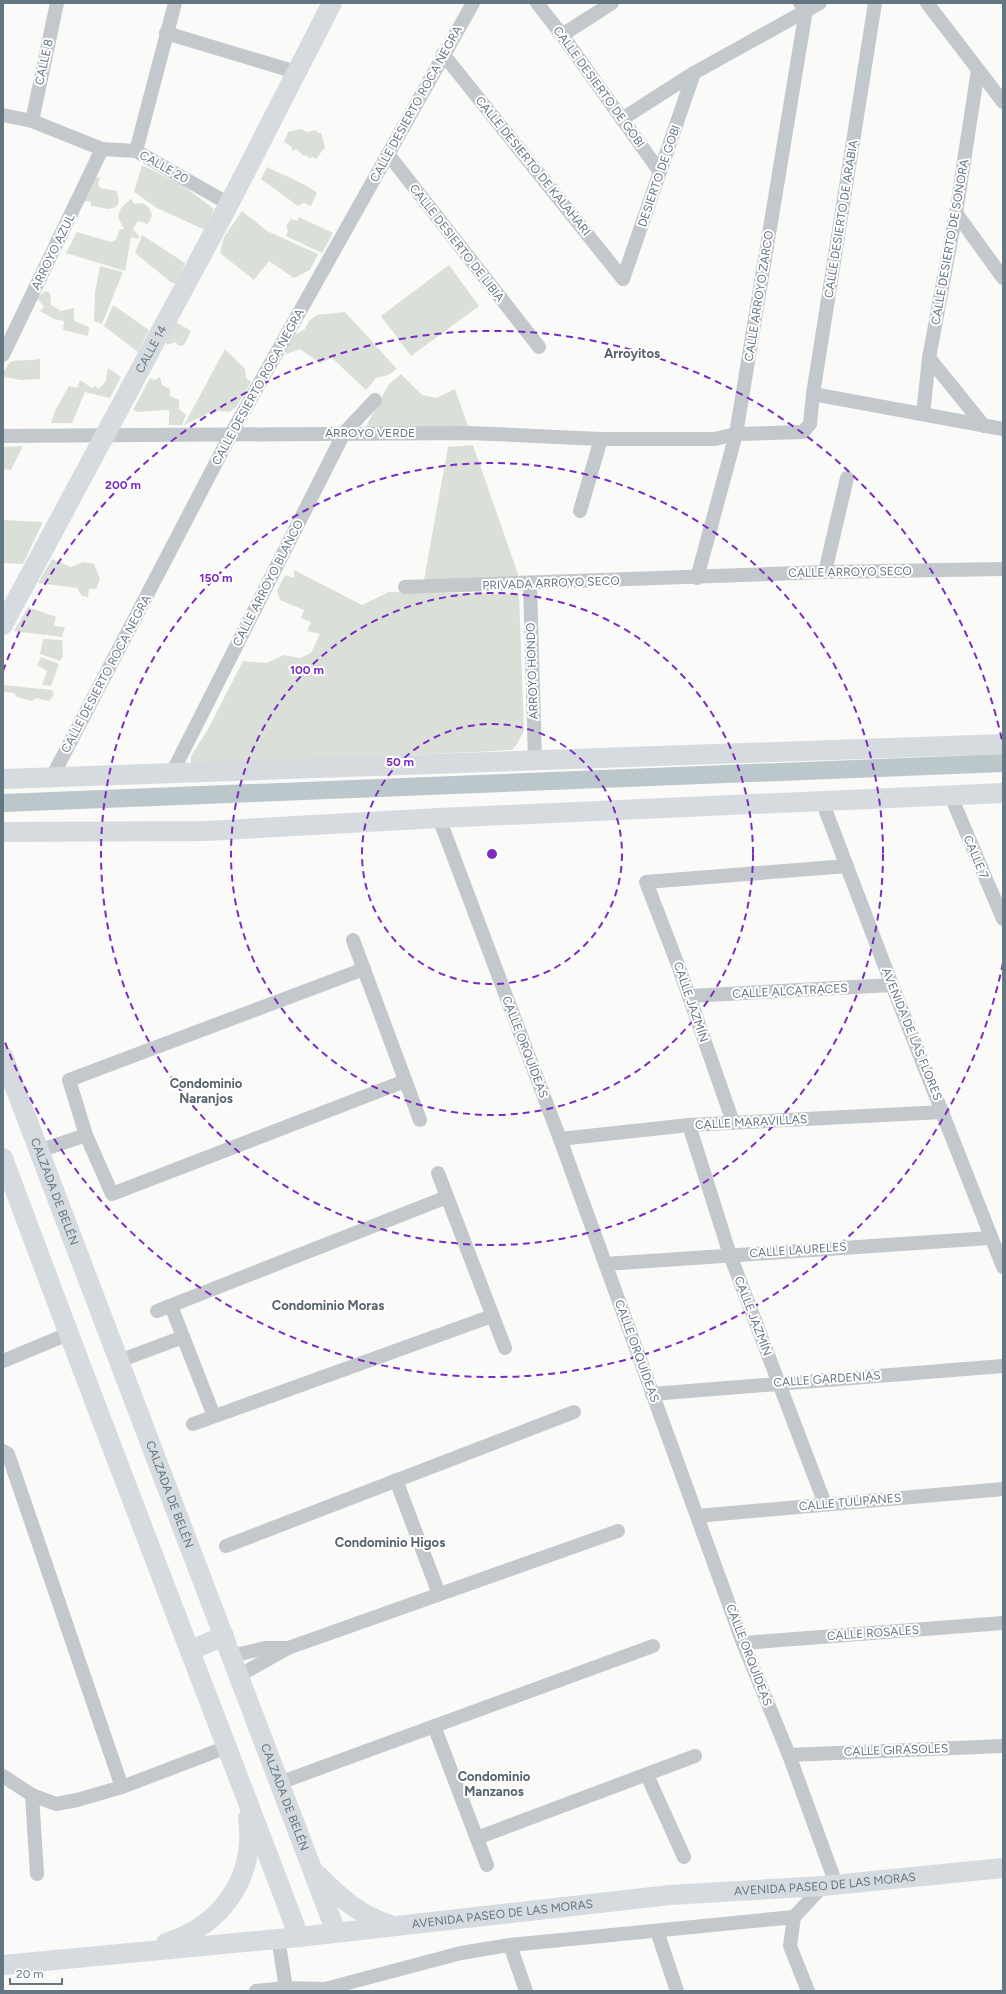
<svg xmlns="http://www.w3.org/2000/svg" width="1006" height="1994" viewBox="0 0 1006 1994" font-family="Figtree,sans-serif">
  <style>
    .green { fill: #dadfd7 }
    .lines { fill: none; stroke-linecap: round; stroke-linejoin: round }
    .canal { stroke: #bbc7cb; stroke-width: 18 }
    .street { stroke: #c3c8cc; stroke-width: 14 }
    .secondary { stroke: #d6dbdf; stroke-width: 20 }
    .ring { fill: none; stroke: #7b2cbf; stroke-width: 2; stroke-dasharray: 7 5 }
    .labels { text-anchor: middle; stroke-width: 4; stroke-linejoin: round; paint-order: stroke }
    .street-label { font-size: 12px; fill: #657683; stroke: #fff }
    .neighbourhood-label { font-size: 13px; font-weight: bold; fill: #57646e; stroke: #fff }
    .centre { fill: #7b2cbf; stroke: #fff; stroke-width: 2 }
    .ring-label { font-size: 12px; text-anchor: middle; font-weight: bold; fill: #7b2cbf; stroke: #fff; stroke-width: 4; stroke-linejoin: round; paint-order: stroke }
  </style>
  <rect width="100%" height="100%" fill="#fafaf8"/>
  <!-- green -->
  <g class="green">
    <polygon points="302,129 306,132 316,130 318,133 321,133 325,147 316,159 313,157 309,158 306,155 304,156 296,149 292,151 292,147 284,142 288,132"/>
    <polygon points="142,165 182,185 214,209 205,230 157,208 134,192"/>
    <path d="M267 167C282 175 305 183 317 193L311 206 304 203 298 206 261 179Z"/>
    <polygon points="92,176 100,178 98,183 100,188 117,191 119,202 116,207 109,209 91,206 91,202 81,200"/>
    <polygon points="131,199 134,204 143,203 150,209 152,216 148,224 138,221 133,229 139,236 138,239 131,237 125,271 66,253 77,232 111,242 116,240 120,229 124,229 118,217 121,208"/>
    <polygon points="242,211 267,231 318,254 310,270 294,278 269,261 254,280 220,253 224,237"/>
    <polygon points="299,217 333,233 322,253 286,236 288,231 286,226 291,219 297,221"/>
    <polygon points="142,235 185,263 176,283 172,283 135,253"/>
    <polygon points="449,265 479,306 411,356 381,316"/>
    <polygon points="100,266 123,272 102,324 94,321 95,292"/>
    <polygon points="45,291 50,293 51,305 61,311 74,308 74,321 89,327 88,336 63,330 64,321 54,319 40,311 44,307 37,298"/>
    <polygon points="113,305 149,330 138,352 104,326"/>
    <polygon points="345,312 397,369 388,375 376,378 366,390 332,358 320,363 300,349 287,354 283,347 291,337 305,329 309,321 317,315"/>
    <polygon points="174,321 191,331 184,345 178,346 176,342 167,345 166,342"/>
    <polygon points="225,349 245,369 246,378 251,382 236,407 229,412 215,410 184,425"/>
    <path d="M40 359V379L21 380 4 377V371L10 362C20 359 29 361 40 359Z"/>
    <polygon points="108,368 121,377 110,398 85,392 72,423 51,423 55,411 69,386 77,388 80,380 92,388 95,386 99,389 106,381"/>
    <polygon points="401,374 422,395 436,398 455,389 470,432 363,432 389,384"/>
    <polygon points="160,377 162,385 170,389 170,396 179,400 179,409 186,415 182,425 169,425 169,410 138,412 133,410 150,378 155,380"/>
    <polygon points="473,445 519,577 424,580 448,447"/>
    <polygon points="23,446 11,470 3,469 3,447"/>
    <polygon points="3,520 43,522 23,564 3,563"/>
    <polygon points="52,559 71,567 83,562 94,564 100,579 96,589 89,589 88,597 82,596 77,588 38,583"/>
    <polygon points="294,570 362,605 389,592 519,594 524,731 517,744 512,750 476,752 191,764 191,756 208,729 243,661 267,663 284,655 300,658 311,653 320,634 307,631 311,622 301,618 304,610 280,600 277,590 285,575 294,578"/>
    <polygon points="28,607 56,617 54,626 65,627 62,637 14,631"/>
    <polygon points="43,639 62,640 63,657 60,661 40,654"/>
    <polygon points="41,657 59,664 51,686 42,685 47,671 37,665"/>
    <polygon points="3,685 52,690 54,695 49,701 36,698 32,701 17,697 14,693 3,692"/>
  </g>
  <g class="lines">
    <!-- canal -->
    <polyline class="canal" points="3,803 1003,763"/>
    <!-- street -->
    <g class="street">
      <polyline points="537,3 562,35 660,172"/>
      <polyline points="927,3 1003,102"/>
      <polyline points="166,33 296,72"/>
      <polyline points="562,35 612,3"/>
      <polyline points="443,54 623,279"/>
      <polyline points="3,115 32,121 102,149 136,151 229,204"/>
      <polyline points="622,119 694,73 820,3"/>
      <polyline points="32,121 57,3"/>
      <polyline points="136,151 175,3"/>
      <polyline points="388,154 539,347"/>
      <polyline points="956,213 1003,278"/>
      <polyline points="623,279 694,73"/>
      <polyline points="3,355 102,149"/>
      <polyline points="929,358 984,426"/>
      <polyline points="813,394 1003,429"/>
      <polyline points="923,414 929,358 956,213 978,70"/>
      <polyline points="3,436 469,433 601,439 715,439 736,434 803,432 810,424 813,394 875,3"/>
      <polyline points="580,511 601,439"/>
      <polyline points="825,572 847,478"/>
      <polyline points="697,578 736,434 806,10 800,3"/>
      <polyline points="530,584 535,759"/>
      <polyline points="405,587 825,572 1003,569"/>
      <polyline points="172,773 344,433 375,400"/>
      <polyline points="52,777 231,434 473,3"/>
      <polyline points="950,794 1003,919"/>
      <polyline points="822,801 892,985 1003,1267"/>
      <polyline points="439,818 560,1139 743,1643 789,1755 836,1884"/>
      <polyline points="353,940 420,1120"/>
      <polyline points="364,969 69,1080 86,1135 112,1194 405,1081"/>
      <polyline points="689,996 892,985"/>
      <polyline points="733,1122 678,965 646,882 847,866"/>
      <polyline points="689,1125 730,1255 825,1504"/>
      <polyline points="560,1139 689,1125 943,1112"/>
      <polyline points="39,1151 86,1135"/>
      <polyline points="438,1173 505,1348"/>
      <polyline points="605,1264 990,1238"/>
      <polyline points="171,1306 214,1416"/>
      <polyline points="157,1311 447,1197"/>
      <polyline points="3,1361 68,1334"/>
      <polyline points="119,1361 183,1337"/>
      <polyline points="652,1394 1003,1366"/>
      <polyline points="193,1424 492,1316"/>
      <polyline points="3,1451 8,1454 122,1787"/>
      <polyline points="396,1480 439,1594"/>
      <polyline points="697,1516 1003,1489"/>
      <polyline points="226,1546 574,1412"/>
      <polyline points="743,1643 1003,1623"/>
      <polyline points="231,1656 265,1648 287,1648"/>
      <polyline points="238,1676 288,1648 618,1531"/>
      <polyline points="434,1726 487,1865"/>
      <polyline points="789,1755 1003,1746"/>
      <polyline points="647,1775 684,1857"/>
      <polyline points="3,1776 32,1795 56,1804 77,1800 122,1787 227,1747"/>
      <polyline points="279,1783 653,1646"/>
      <polyline points="32,1795 37,1874"/>
      <polyline points="477,1838 695,1756"/>
      <polyline points="657,1931 677,1991"/>
      <polyline points="278,1938 286,1988"/>
      <polyline points="510,1945 526,1991"/>
      <polyline points="256,1991 286,1988 325,1989 461,1953 510,1945 794,1917"/>
      <polyline points="808,1991 790,1946 794,1917 823,1886"/>
    </g>
    <!-- secondary -->
    <g class="secondary">
      <path id="s1" d="M3 625 229 204 332 3"/>
      <polyline points="3,779 1003,744"/>
      <polyline points="3,832 206,831 439,818 1003,793"/>
      <path id="s2" d="M3 1056 336 1932"/>
      <path d="M3 1158C99 1418 201 1677 299 1937"/>
      <polyline points="191,1650 224,1636"/>
      <path d="M318 1875C340 1898 361 1916 391 1925"/>
      <path d="M166 1943C222 1925 256 1878 248 1818"/>
      <path id="s3" d="M3 1965 299 1937 670 1895 823 1886 1003 1868"/>
    </g>
  </g>
  <!-- distance rings -->
  <g class="ring">
    <circle cx="492" cy="854" r="130"/>
    <circle cx="492" cy="854" r="261"/>
    <circle cx="492" cy="854" r="391"/>
    <path d="M1003 963A522 522 0 0 1 3 1037M3 671A522 522 0 0 1 1003 745"/>
  </g>
  <g class="labels">
    <!-- street labels -->
    <g class="street-label">
      <text transform="translate(44 62) rotate(-78)" y="4">CALLE 8</text>
      <text transform="translate(599 87) rotate(54)" y="4">CALLE DESIERTO DE GOBI</text>
      <text transform="translate(416 104) rotate(-61)" y="4">CALLE DESIERTO ROCA NEGRA</text>
      <text transform="translate(533 166) rotate(51)" y="4">CALLE DESIERTO DE KALAHARI</text>
      <text transform="translate(164 167) rotate(29)" y="4">CALLE 20</text>
      <text transform="translate(659 176) rotate(-71)" y="4">DESIERTO DE GOBI</text>
      <text transform="translate(841 219) rotate(-81)" y="4">CALLE DESIERTO DE ARABIA</text>
      <text transform="translate(950 242) rotate(-80)" y="4">CALLE DESIERTO DE SONORA</text>
      <text transform="translate(457 243) rotate(52)" y="4">CALLE DESIERTO DE LIBIA</text>
      <text transform="translate(53 252) rotate(-64)" y="4">ARROYO AZUL</text>
      <text transform="translate(759 296) rotate(-81)" y="4">CALLE ARROYO ZARCO</text>
      <text dy="4" stroke="none"><textPath href="#s1" startOffset="313">CALLE 14</textPath></text>
      <text transform="translate(258 387) rotate(-61)" y="4">CALLE DESIERTO ROCA NEGRA</text>
      <text x="370" y="437">ARROYO VERDE</text>
      <text transform="translate(850 572) rotate(-1)" y="4">CALLE ARROYO SECO</text>
      <text transform="translate(268 583) rotate(-63)" y="4">CALLE ARROYO BLANCO</text>
      <text transform="translate(551 583) rotate(-2)" y="4">PRIVADA ARROYO SECO</text>
      <text transform="translate(532 671) rotate(-92)" y="4">ARROYO HONDO</text>
      <text transform="translate(106 674) rotate(-62)" y="4">CALLE DESIERTO ROCA NEGRA</text>
      <text transform="translate(976 857) rotate(67)" y="4">CALLE 7</text>
      <text transform="translate(790 991) rotate(-3)" y="4">CALLE ALCATRACES</text>
      <text transform="translate(691 1002) rotate(71)" y="4">CALLE JAZMÍN</text>
      <text transform="translate(912 1034) rotate(68)" y="4">AVENIDA DE LAS FLORES</text>
      <text transform="translate(525 1047) rotate(69)" y="4">CALLE ORQUÍDEAS</text>
      <text transform="translate(751 1122) rotate(-3)" y="4">CALLE MARAVILLAS</text>
      <text dy="4" stroke="none"><textPath href="#s2" startOffset="145">CALZADA DE BELÉN</textPath></text>
      <text transform="translate(798 1250) rotate(-4)" y="4">CALLE LAURELES</text>
      <text transform="translate(753 1316) rotate(69)" y="4">CALLE JAZMÍN</text>
      <text transform="translate(637 1351) rotate(70)" y="4">CALLE ORQUÍDEAS</text>
      <text transform="translate(827 1379) rotate(-4)" y="4">CALLE GARDENIAS</text>
      <text dy="4" stroke="none"><textPath href="#s2" startOffset="469">CALZADA DE BELÉN</textPath></text>
      <text transform="translate(850 1502) rotate(-5)" y="4">CALLE TULIPANES</text>
      <text transform="translate(873 1633) rotate(-4)" y="4">CALLE ROSALES</text>
      <text transform="translate(749 1655) rotate(69)" y="4">CALLE ORQUÍDEAS</text>
      <text transform="translate(896 1750) rotate(-2)" y="4">CALLE GIRASOLES</text>
      <text dy="4" stroke="none"><textPath href="#s2" startOffset="793">CALZADA DE BELÉN</textPath></text>
      <text dy="4" stroke="none"><textPath href="#s3" startOffset="826">AVENIDA PASEO DE LAS MORAS</textPath></text>
      <text dy="4" stroke="none"><textPath href="#s3" startOffset="502">AVENIDA PASEO DE LAS MORAS</textPath></text>
    </g>
    <!-- neighbourhood labels -->
    <g class="neighbourhood-label">
      <text x="632" y="358">Arroyitos</text>
      <text x="206" y="1088">Condominio<tspan x="206" dy="15">Naranjos</tspan></text>
      <text x="328" y="1310">Condominio Moras</text>
      <text x="390" y="1547">Condominio Higos</text>
      <text x="494" y="1781">Condominio<tspan x="494" dy="15">Manzanos</tspan></text>
    </g>
  </g>
  <circle cx="492" cy="854" r="6" class="centre"/>
  <g class="ring-label">
    <text x="123" y="489">200 m</text>
    <text x="216" y="582">150 m</text>
    <text x="307" y="674">100 m</text>
    <text x="400" y="766">50 m</text>
  </g>
  <!-- border -->
  <rect width="1006" height="1994" fill="none" stroke="#657683" stroke-width="8"/>
  <!-- scale -->
  <path d="M10 1978v6h52v-6" fill="none" stroke="#657683" stroke-width="2"/>
  <text x="16" y="1978" font-size="12" fill="#657683" stroke="#ffffff" stroke-width="3" paint-order="stroke">20 m</text>
</svg>
